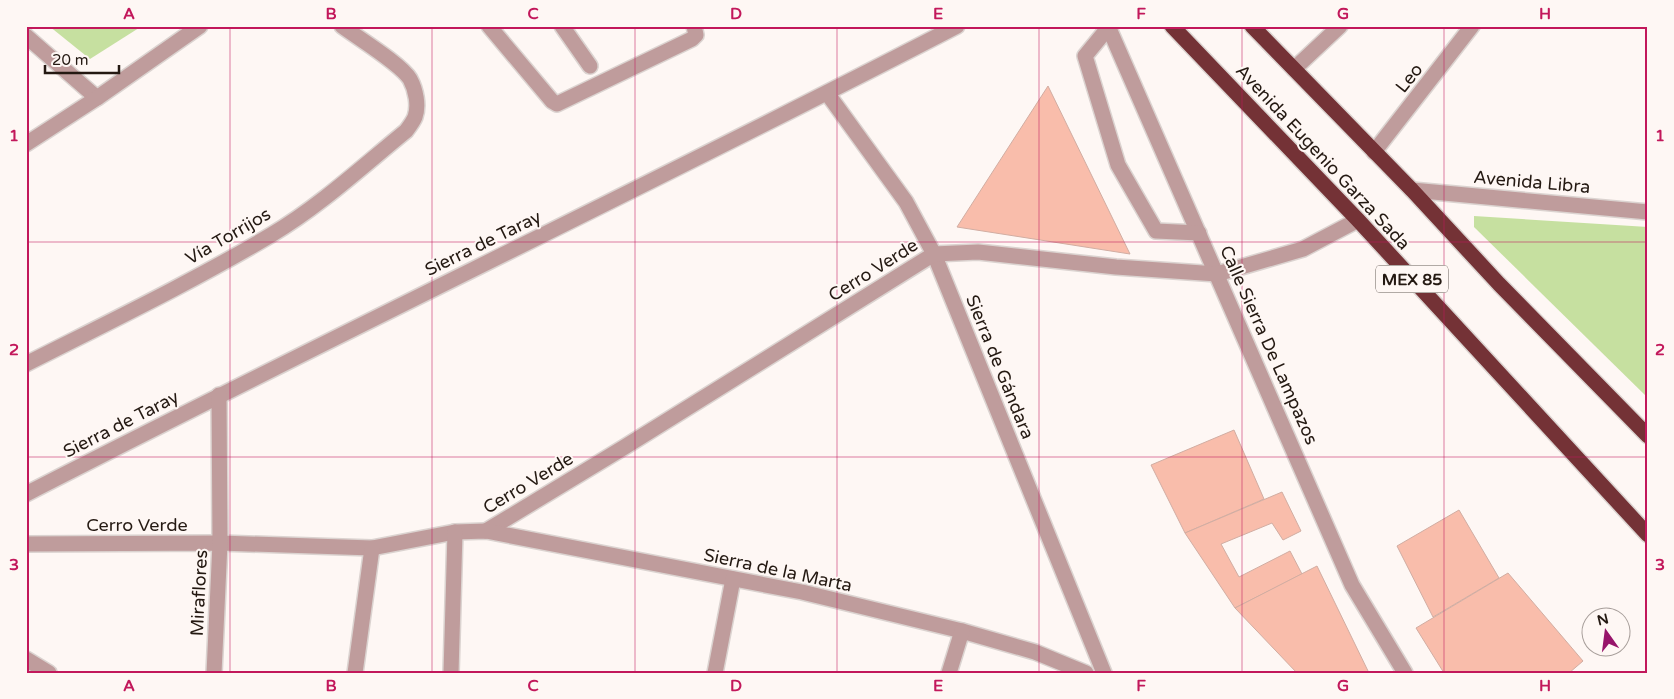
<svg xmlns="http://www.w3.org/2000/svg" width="1674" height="699" viewBox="0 0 1674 699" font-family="'Varela Round',sans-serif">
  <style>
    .green { fill: #c6e0a0 }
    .building { fill: #f9bdab; stroke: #d1ada2 }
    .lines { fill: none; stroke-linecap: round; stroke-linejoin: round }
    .minor-casing { stroke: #dbd3d0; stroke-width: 18 }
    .highway-casing { stroke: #dbd3d0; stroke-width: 18 }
    .minor { stroke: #bf9c9c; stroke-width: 15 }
    .highway { stroke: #743236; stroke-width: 15 }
    .grid { fill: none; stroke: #c2185b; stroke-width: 1; stroke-opacity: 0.55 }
    .labels { text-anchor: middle; stroke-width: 4; stroke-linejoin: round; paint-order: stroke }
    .shield { fill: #fef7f4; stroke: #655c56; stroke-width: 1 }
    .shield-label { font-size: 16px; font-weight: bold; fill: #241912 }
    .street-label { font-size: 18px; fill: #241912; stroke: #fef7f4 }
    .neatline { fill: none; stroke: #c2185b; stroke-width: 2 }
    .grid-label { font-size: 16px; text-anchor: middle; font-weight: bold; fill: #c2185b }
  </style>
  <rect width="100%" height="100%" fill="#fef7f4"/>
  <!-- green -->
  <g class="green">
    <polygon points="49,26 142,26 90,59"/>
    <polygon points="1474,216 1648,227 1648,398 1474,227"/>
  </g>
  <!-- building -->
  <g class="building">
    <polygon points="1048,86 1130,254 957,227"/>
    <polygon points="1234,430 1264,499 1185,533 1151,465"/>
    <polygon points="1282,492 1301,531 1283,540 1272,523 1221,544 1239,577 1290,551 1302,574 1235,608 1185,533"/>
    <polygon points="1459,510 1499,578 1433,617 1397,546"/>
    <polygon points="1317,566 1369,673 1297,673 1235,608"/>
    <polygon points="1508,573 1583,661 1569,673 1444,673 1416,628"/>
  </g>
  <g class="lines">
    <!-- minor casing -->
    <g class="minor-casing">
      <g id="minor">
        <polyline points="489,26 552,101 557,104 692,39 696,35 694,26"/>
        <polyline points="562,26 590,66"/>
        <polyline points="1108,26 1352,585 1405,673"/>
        <polyline points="1108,28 1085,56 1118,165 1156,231 1199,233"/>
        <polyline points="26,36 97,98"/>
        <polyline points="1294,69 1340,26"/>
        <polyline points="827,93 906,202 934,254 1104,673"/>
        <polyline points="26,144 97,98 200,26"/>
        <polyline points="1374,152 1472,26"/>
        <polyline points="1412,190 1648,212"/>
        <path d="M26 364C109 322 192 282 271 235 320 206 363 166 406 131 409 127 413 122 415 117 419 106 416 90 410 79 401 64 358 38 342 26"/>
        <path d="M26 494C335 335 648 186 957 26"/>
        <polyline points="486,531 623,448 934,254 978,252 1116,267 1217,274 1303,249 1358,220"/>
        <polyline points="26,544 220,543 372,548 455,532 486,531 802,592 962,631 1035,652 1086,673"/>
        <polyline points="26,659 49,673"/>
        <polyline points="214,673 220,543 219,395"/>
        <polyline points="355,673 372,548"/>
        <polyline points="451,673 455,532"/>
        <polyline points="715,673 733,579"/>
        <polyline points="949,673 962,631"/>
      </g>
    </g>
    <!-- highway casing -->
    <g class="highway-casing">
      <g id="highway">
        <polyline points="1172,26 1358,220 1648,535"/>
        <polyline points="1252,26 1412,190 1499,284 1648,436"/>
      </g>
    </g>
    <!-- minor -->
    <use href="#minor" class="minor"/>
    <!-- highway -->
    <use href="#highway" class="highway"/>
  </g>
  <!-- grid -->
  <path class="grid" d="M230 26V673M432 26V673M635 26V673M837 26V673M1039 26V673M1242 26V673M1444 26V673M26 242H1648M26 457H1648"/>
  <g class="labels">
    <!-- shield labels -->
    <rect class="shield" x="1376" y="265.5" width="72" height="27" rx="4"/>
    <g class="shield-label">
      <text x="1412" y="285">MEX 85</text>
    </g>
    <!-- street labels -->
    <g class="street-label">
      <text transform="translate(1409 78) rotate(-52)" y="6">Leo</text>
      <text transform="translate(1323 157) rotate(47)" y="6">Avenida Eugenio Garza Sada</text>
      <text transform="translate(1532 182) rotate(5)" y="6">Avenida Libra</text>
      <text transform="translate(228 236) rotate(-30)" y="6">Vía Torrijos</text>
      <text transform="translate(483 243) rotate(-26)" y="6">Sierra de Taray</text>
      <text transform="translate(873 270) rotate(-32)" y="6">Cerro Verde</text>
      <text transform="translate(1269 345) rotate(66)" y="6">Calle Sierra De Lampazos</text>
      <text transform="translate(1000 367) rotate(68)" y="6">Sierra de Gándara</text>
      <text transform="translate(121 424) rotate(-27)" y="6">Sierra de Taray</text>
      <text transform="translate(528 483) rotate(-31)" y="6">Cerro Verde</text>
      <text x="137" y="531">Cerro Verde</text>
      <text transform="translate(778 570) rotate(12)" y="6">Sierra de la Marta</text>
      <text transform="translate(199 593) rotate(-87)" y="6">Miraflores</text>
    </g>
  </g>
  <!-- border -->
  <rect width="1674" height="699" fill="none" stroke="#fef7f4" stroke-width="55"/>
  <!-- north arrow -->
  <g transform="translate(1606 632) rotate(346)"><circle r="24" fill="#fef7f4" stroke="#a79e9a"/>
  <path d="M0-4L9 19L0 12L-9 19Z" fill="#97146a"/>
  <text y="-8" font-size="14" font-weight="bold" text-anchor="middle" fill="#241912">N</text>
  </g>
  <!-- scale -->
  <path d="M45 65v8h74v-8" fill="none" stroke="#241912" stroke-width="2.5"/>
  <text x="52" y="65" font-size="15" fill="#241912" stroke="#fef7f4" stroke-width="4" paint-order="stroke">20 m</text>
  <rect x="28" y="28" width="1618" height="644" class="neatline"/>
  <g class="grid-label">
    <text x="129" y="19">A</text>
    <text x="331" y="19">B</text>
    <text x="533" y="19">C</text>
    <text x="736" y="19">D</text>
    <text x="938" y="19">E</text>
    <text x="1141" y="19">F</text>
    <text x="1343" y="19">G</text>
    <text x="1545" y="19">H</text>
    <text x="14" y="141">1</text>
    <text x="1660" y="141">1</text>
    <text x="14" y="355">2</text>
    <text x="1660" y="355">2</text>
    <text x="14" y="570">3</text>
    <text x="1660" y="570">3</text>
    <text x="129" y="691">A</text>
    <text x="331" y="691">B</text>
    <text x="533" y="691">C</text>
    <text x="736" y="691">D</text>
    <text x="938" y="691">E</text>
    <text x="1141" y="691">F</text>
    <text x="1343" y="691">G</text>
    <text x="1545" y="691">H</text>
  </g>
</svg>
